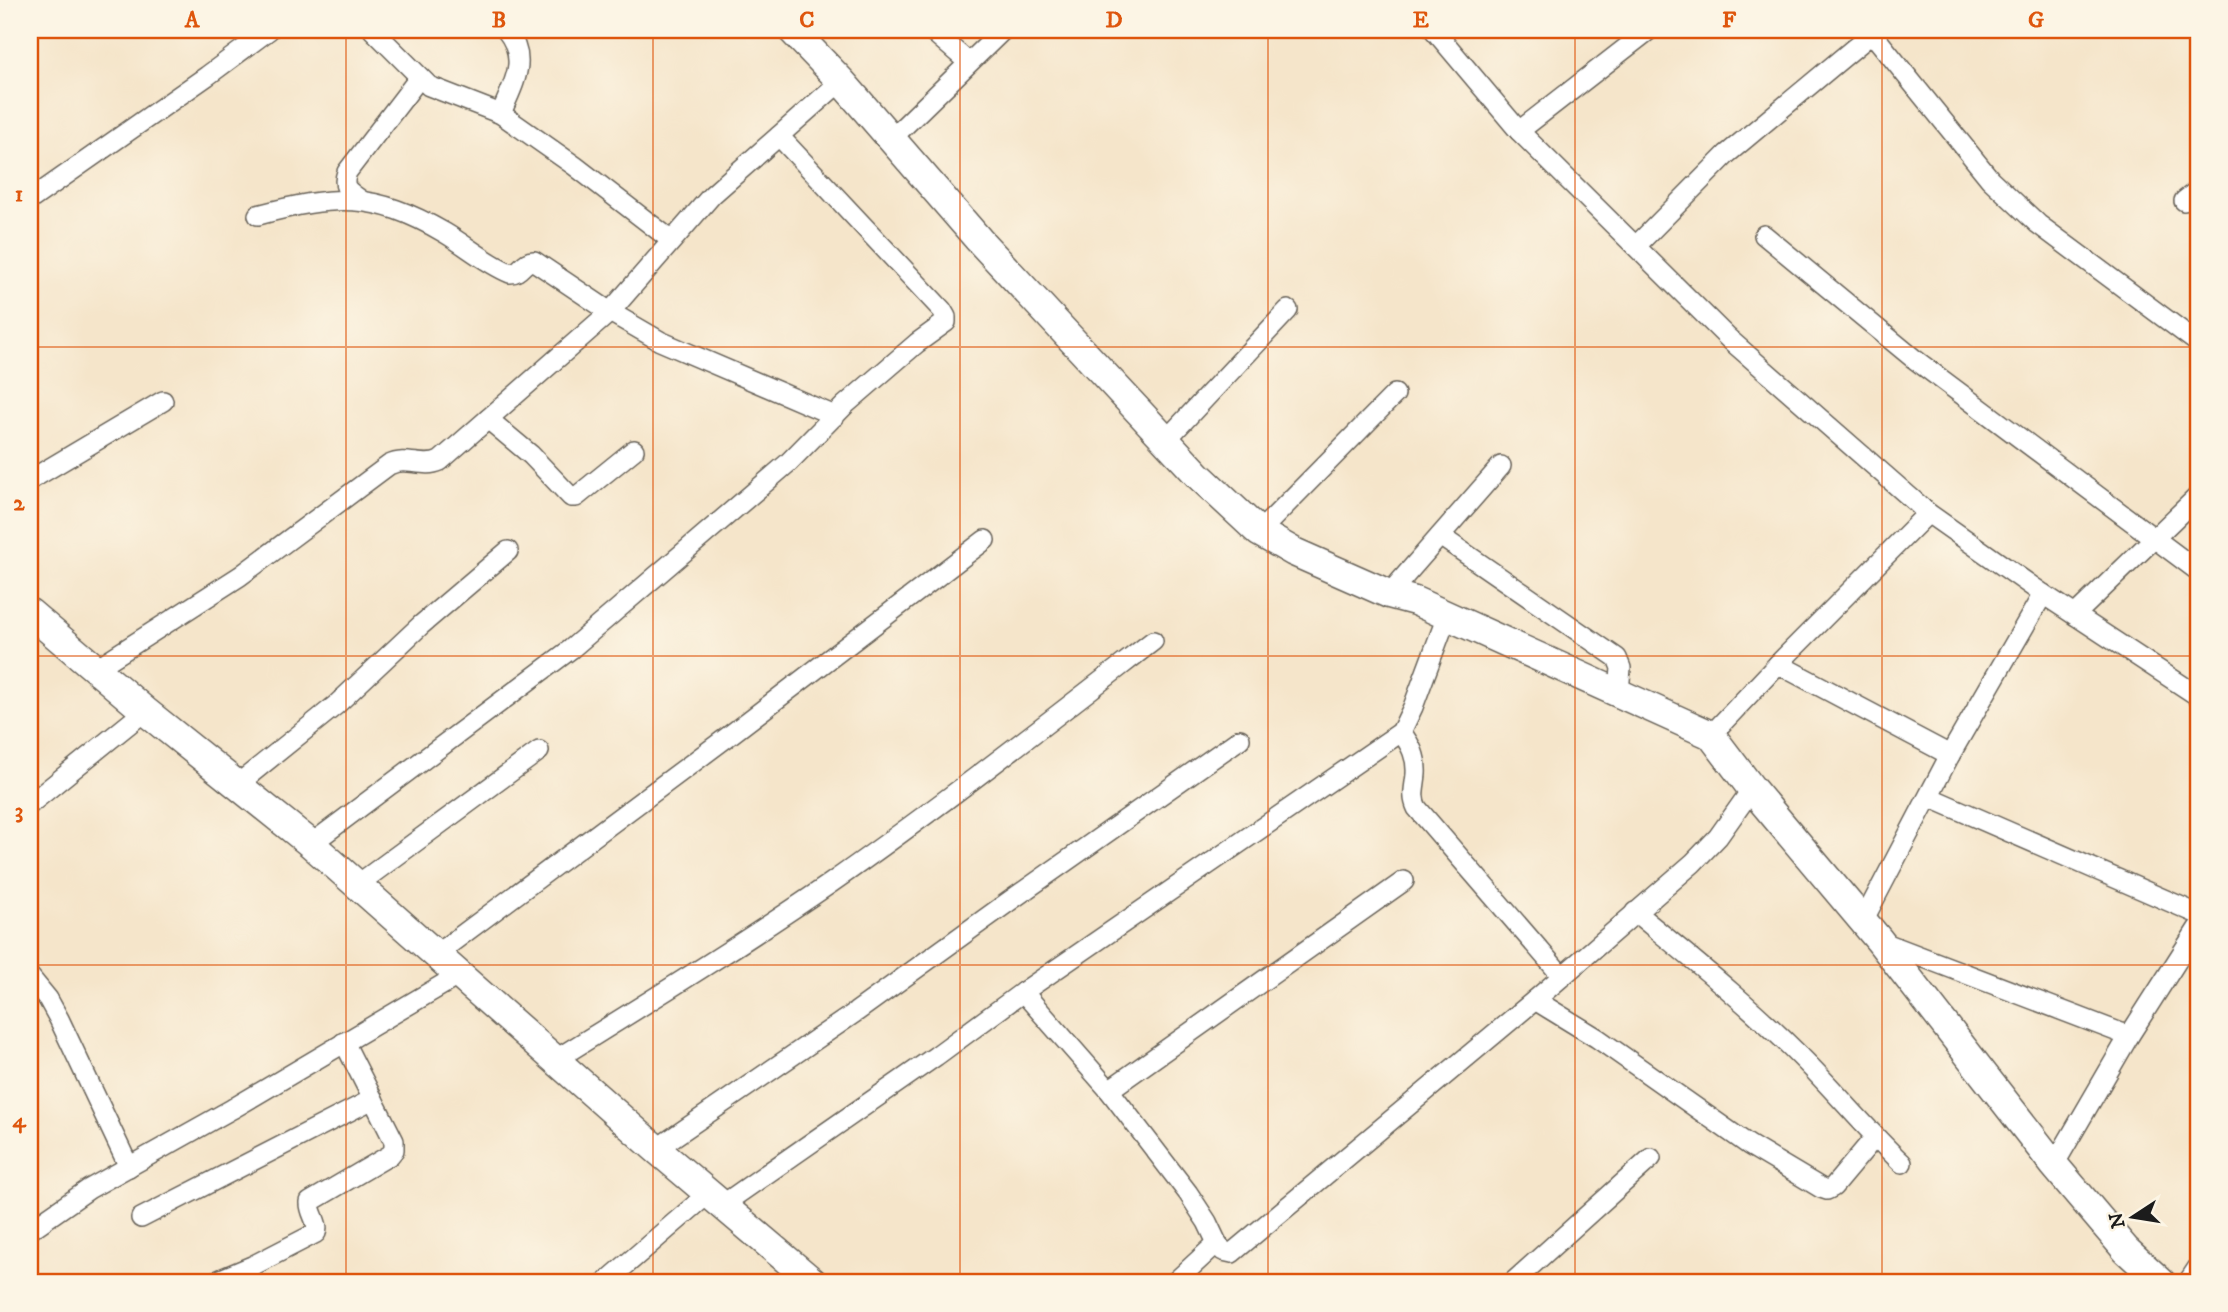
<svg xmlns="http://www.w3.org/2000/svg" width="2228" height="1312" viewBox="0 0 2228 1312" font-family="'IM FELL DW Pica',serif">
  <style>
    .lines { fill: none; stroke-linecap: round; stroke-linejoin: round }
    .street-casing { stroke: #686259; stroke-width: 22 }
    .secondary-casing { stroke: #686259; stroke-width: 31 }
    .street { stroke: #fff; stroke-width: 19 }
    .secondary { stroke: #fff; stroke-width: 28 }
    .grid { fill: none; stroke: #de560d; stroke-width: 2; stroke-opacity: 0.55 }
    .neatline { fill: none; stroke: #de560d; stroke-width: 2.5 }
    .grid-label { font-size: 23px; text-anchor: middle; font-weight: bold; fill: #de560d }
  </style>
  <rect width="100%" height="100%" fill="#fcf5e5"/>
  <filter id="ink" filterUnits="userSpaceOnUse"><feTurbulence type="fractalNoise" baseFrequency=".0143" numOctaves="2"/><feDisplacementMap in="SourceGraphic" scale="14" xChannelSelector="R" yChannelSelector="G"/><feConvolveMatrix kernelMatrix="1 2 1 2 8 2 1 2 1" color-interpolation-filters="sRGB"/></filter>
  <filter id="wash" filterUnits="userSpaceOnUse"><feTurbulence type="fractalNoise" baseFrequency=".00686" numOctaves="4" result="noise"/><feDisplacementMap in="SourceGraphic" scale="28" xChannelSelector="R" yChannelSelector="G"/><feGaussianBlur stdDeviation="1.57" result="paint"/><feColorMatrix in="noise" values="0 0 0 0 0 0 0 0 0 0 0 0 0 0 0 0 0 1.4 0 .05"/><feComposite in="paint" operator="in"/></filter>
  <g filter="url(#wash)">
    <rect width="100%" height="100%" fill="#f5e5ca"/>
  </g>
  <g filter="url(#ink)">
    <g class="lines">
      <!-- street casing -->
      <g class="street-casing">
        <g id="street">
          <polyline points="373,30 429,86 501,114 575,166 671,240"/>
          <polyline points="931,30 968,62"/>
          <polyline points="1434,30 1519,131 1728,338 1928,513 1778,664 1711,735"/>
          <polyline points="1872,33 1990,179 2038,224 2198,343"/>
          <path d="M501 114C513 83 530 60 506 30"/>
          <polyline points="1519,131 1649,30"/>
          <polyline points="891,139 1003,30"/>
          <polyline points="30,200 207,76 269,30"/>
          <path d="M362 201C349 191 341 189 347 172L419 78"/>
          <polyline points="2184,201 2198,190"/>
          <path d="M258 215C335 195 373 191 445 233 467 246 486 263 510 273 521 274 523 260 534 261L610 312 660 341 835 416"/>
          <polyline points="1764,235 1913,358 2198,571"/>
          <polyline points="1636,246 1727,154 1876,30"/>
          <polyline points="488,419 531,455 571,497 576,497 634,450"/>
          <polyline points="1167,439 1288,310"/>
          <polyline points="30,480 163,401"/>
          <polyline points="1928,513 2043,594 2198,696"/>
          <polyline points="1259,532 1395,394"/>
          <polyline points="1440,536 1617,658 1621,668 1619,693"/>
          <polyline points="1389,594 1501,466"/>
          <polyline points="2075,615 2198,496"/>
          <polyline points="1778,664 1950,755"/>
          <path d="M95 669 240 576 389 465C407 456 422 469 440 461L610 312 712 195 841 81"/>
          <path d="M1401 732C1411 745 1417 757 1416 774 1415 787 1411 796 1417 808L1562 976"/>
          <polyline points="238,784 336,705 421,625 508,551"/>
          <polyline points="1929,797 2198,914"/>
          <polyline points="30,804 145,711"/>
          <polyline points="311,844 571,649 788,463 845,405 917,343 946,322 946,317 942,310 779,136"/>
          <polyline points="357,885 539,751"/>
          <path d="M1635 912C1692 959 1751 1006 1803 1059 1837 1093 1867 1130 1902 1163"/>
          <polyline points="1863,921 1950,755 2043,594"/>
          <polyline points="1880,941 2129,1036"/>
          <polyline points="435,955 730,735 985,540"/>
          <polyline points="30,977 48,999 59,1019 129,1167"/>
          <polyline points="1023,992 1109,1090 1188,1193 1207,1222 1217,1243 1223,1251 1232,1253 1535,1000 1693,863 1718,837 1752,789"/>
          <polyline points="1535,1000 1597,1038 1749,1145 1821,1188 1827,1190 1833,1187 1875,1137"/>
          <path d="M555 1060C648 1002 741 945 831 883 941 806 1047 723 1153 641"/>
          <polyline points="1109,1090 1404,881"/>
          <polyline points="656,1149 856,1012 1011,900 1240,739"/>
          <polyline points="2054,1165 2129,1036 2198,928"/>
          <polyline points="722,1205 936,1056 1023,992 1401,732 1413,707 1447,616"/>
          <polyline points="141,1218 373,1099"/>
          <polyline points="30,1230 89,1189 232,1109 459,975"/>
          <path d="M214 1282 252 1266 316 1233C320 1223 309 1213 310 1202L390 1155 394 1150V1141L344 1042"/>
          <polyline points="606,1282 709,1193"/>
          <polyline points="1175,1282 1217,1243"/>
          <polyline points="1513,1282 1651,1158"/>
          <polyline points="2188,1282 2198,1267"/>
        </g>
      </g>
      <!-- secondary casing -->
      <g class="secondary-casing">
        <g id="secondary">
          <polyline points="792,30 841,81 979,240 1199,476 1259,532 1294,552 1389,594 1415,601 1711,735 1752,789 1879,940 2054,1165 2126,1250 2161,1282"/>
          <polyline points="30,613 145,711 311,844 656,1149 813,1282"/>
        </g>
      </g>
      <!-- street -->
      <use href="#street" class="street"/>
      <!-- secondary -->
      <use href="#secondary" class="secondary"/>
    </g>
  </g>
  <!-- grid -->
  <path class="grid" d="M346 30V1282M653 30V1282M960 30V1282M1268 30V1282M1575 30V1282M1882 30V1282M30 347H2198M30 656H2198M30 965H2198"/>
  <!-- margin -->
  <rect width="2228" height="1312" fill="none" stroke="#fcf5e5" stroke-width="77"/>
  <!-- north arrow -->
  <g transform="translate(2133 1217) rotate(258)" stroke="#fcf5e5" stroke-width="5" paint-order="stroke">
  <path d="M0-5L12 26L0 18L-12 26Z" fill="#1c1c1c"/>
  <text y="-10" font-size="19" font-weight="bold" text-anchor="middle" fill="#1c1c1c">N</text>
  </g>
  <rect x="38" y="38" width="2152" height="1236" class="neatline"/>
  <g class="grid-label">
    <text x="192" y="27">A</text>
    <text x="499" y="27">B</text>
    <text x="807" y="27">C</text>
    <text x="1114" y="27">D</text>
    <text x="1421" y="27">E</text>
    <text x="1729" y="27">F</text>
    <text x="2036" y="27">G</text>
    <text x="19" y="201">1</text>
    <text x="19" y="510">2</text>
    <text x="19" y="818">3</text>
    <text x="19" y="1127">4</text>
  </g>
</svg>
